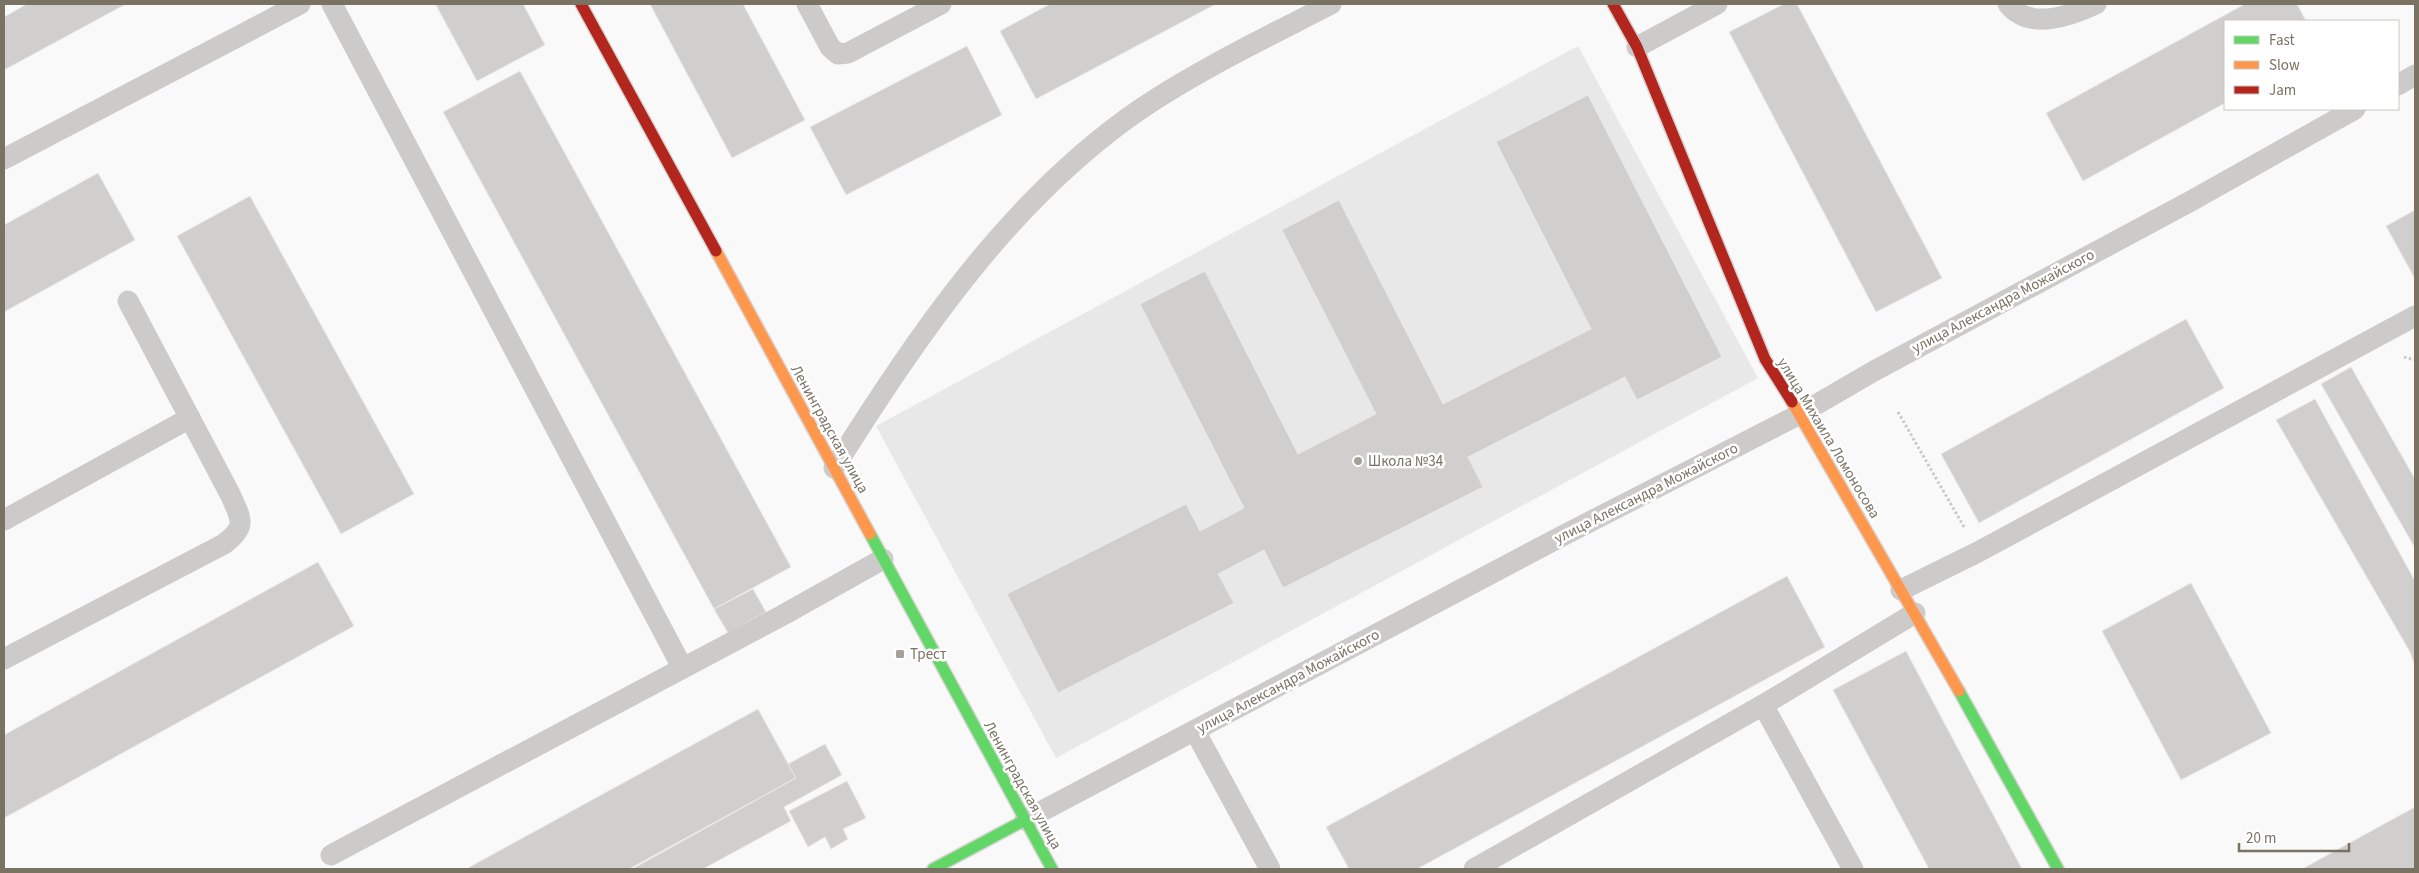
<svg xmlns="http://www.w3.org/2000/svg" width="2419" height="873" viewBox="0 0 2419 873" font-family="'Source Sans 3',sans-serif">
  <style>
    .built { fill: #e9e8e8 }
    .building { fill: #d0cfce; stroke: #e8e8e8 }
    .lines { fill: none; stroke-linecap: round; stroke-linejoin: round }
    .fast-casing { stroke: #d6d5d4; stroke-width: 14 }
    .slow-casing { stroke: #d6d5d4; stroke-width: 14 }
    .jam-casing { stroke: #d6d5d4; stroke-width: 14 }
    .path { stroke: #c9c9c7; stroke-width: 3; stroke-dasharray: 2.5 2.5; stroke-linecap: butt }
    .lane { stroke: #cccbca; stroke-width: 21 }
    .fast { stroke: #63d668; stroke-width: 11 }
    .slow { stroke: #ff974d; stroke-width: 11 }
    .jam { stroke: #b3261e; stroke-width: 11 }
    .poi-dot { fill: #a6a198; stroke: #fff; stroke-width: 2 }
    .labels { text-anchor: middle; stroke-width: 5; stroke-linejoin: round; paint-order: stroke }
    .street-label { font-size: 15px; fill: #7a7263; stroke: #fff }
    .poi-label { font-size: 15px; fill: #7a7263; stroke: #fff; text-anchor: start }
  </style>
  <rect width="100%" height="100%" fill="#f9f9f9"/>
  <!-- built -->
  <polygon class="built" points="1578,46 1758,378 1056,758 876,426"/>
  <!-- building -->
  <g class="building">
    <polygon points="27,4 126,4 4,70 4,17"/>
    <polygon points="438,4 523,4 545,45 477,81 436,5"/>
    <polygon points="650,4 743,4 805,120 732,158"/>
    <polygon points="1050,4 1216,4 1036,99 1000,31"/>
    <polygon points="1784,4 1797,4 1942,278 1876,312 1729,32"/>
    <polygon points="2245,4 2297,4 2306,21 2225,21 2225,103 2083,181 2046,113"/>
    <polygon points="967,46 1002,115 846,195 810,127"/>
    <polygon points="520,71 791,567 714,609 443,112"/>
    <polygon points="1588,95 1722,357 1637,400 1625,377 1468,457 1483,487 1283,588 1264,550 1218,574 1234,603 1058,693 1007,594 1186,504 1200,531 1244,508 1140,304 1205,271 1298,454 1376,414 1282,230 1339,200 1443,404 1591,329 1496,142"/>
    <polygon points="98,173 135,240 4,312 4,225"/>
    <polygon points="250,196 414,494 341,534 177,236"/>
    <polygon points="2415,210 2415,279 2386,226"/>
    <polygon points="2186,319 2224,388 1979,523 1941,454"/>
    <polygon points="2351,367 2415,479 2415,548 2321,384"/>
    <polygon points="2315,399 2415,581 2415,666 2410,652 2276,420"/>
    <polygon points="318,562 354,626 4,818 4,735"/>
    <polygon points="1787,576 1825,647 1417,869 1349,869 1326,827"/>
    <polygon points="2191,583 2271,733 2181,780 2102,631"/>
    <polygon points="753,589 766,612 728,633 714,609"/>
    <polygon points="1906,651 2022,869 1929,869 1833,690"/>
    <polygon points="758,709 796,778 629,869 466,869"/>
    <polygon points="825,744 842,775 784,807 791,821 703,869 632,869 796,778 788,764"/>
    <polygon points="847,781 866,818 843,829 848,839 831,849 825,837 808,847 789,811"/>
    <polygon points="2415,807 2415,869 2302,869"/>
  </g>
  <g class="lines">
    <!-- fast casing -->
    <g class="fast-casing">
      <g id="fast">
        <polyline points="870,534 1052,869"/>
        <polyline points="1959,691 2058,869"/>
        <polyline points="933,869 1025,820"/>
      </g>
    </g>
    <!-- slow casing -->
    <g class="slow-casing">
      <g id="slow">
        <polyline points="716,251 870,534"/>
        <polyline points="1792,402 1959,691"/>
      </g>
    </g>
    <!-- jam casing -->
    <g class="jam-casing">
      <g id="jam">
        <polyline points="581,4 716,251"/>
        <polyline points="1613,4 1637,47 1765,359 1792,402"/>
      </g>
    </g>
    <!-- path -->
    <g class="path">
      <polyline points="2404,357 2415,360"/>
      <polyline points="1898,412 1964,527"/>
    </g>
    <!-- lane -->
    <g class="lane">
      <polyline points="332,4 682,667"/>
      <polyline points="807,4 830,47 838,54 848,53 941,4"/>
      <path d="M2008 4C2030 31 2070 16 2096 4"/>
      <polyline points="1637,47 1717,4"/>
      <polyline points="2398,85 2415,75"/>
      <polyline points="4,159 300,4"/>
      <path d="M834 468C918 335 1010 198 1142 108 1202 68 1267 37 1331 4"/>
      <polyline points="4,520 190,418"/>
      <polyline points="1901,590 1978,552 2415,316"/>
      <path d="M4 659 224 544C248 526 241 519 230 494L128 301"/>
      <polyline points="1763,705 1853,869"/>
      <polyline points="1195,731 1270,869"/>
      <polyline points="1025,820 1566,534 1800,414 1874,371 2191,201 2355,109"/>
      <polyline points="331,855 783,615 883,559"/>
      <polyline points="1474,869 1763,705 1915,613"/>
    </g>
    <!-- fast -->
    <use href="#fast" class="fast"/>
    <!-- slow -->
    <use href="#slow" class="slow"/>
    <!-- jam -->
    <use href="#jam" class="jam"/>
  </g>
  <!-- markers -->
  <g class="poi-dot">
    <circle cx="1358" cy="461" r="5"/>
    <rect x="895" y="649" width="10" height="10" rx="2.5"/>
  </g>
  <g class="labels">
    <!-- street labels -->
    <g class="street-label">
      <text transform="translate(2003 301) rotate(-28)" y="5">улица Александра Можайского</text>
      <text transform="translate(830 429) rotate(61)" y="5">Ленинградская улица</text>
      <text transform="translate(1829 438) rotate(59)" y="5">улица Михаила Ломоносова</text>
      <text transform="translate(1646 493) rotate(-27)" y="5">улица Александра Можайского</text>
      <text transform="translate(1288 681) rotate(-28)" y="5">улица Александра Можайского</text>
      <text transform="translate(1023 785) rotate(61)" y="5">Ленинградская улица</text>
    </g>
    <!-- poi labels -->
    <g class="poi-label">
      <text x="1368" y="466">Школа №34</text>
      <text x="910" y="659">Трест</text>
    </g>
  </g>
  <!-- border -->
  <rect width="2419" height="873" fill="none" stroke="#7a7263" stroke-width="10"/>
  <!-- legend -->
  <rect x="2224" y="20" width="175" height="90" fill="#ffffff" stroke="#cac7c1"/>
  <rect x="2234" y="36" width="25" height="8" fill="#63d668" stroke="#cac7c1"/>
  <text x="2269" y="45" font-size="15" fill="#7a7263">Fast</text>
  <rect x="2234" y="61" width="25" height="8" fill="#ff974d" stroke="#cac7c1"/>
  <text x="2269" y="70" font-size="15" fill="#7a7263">Slow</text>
  <rect x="2234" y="86" width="25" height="8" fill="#b3261e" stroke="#cac7c1"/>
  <text x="2269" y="95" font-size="15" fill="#7a7263">Jam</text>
  <!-- scale -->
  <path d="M2239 843v8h110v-8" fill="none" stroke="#7a7263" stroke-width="2.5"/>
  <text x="2246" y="843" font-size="15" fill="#7a7263" stroke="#ffffff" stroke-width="4" paint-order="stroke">20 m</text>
</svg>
